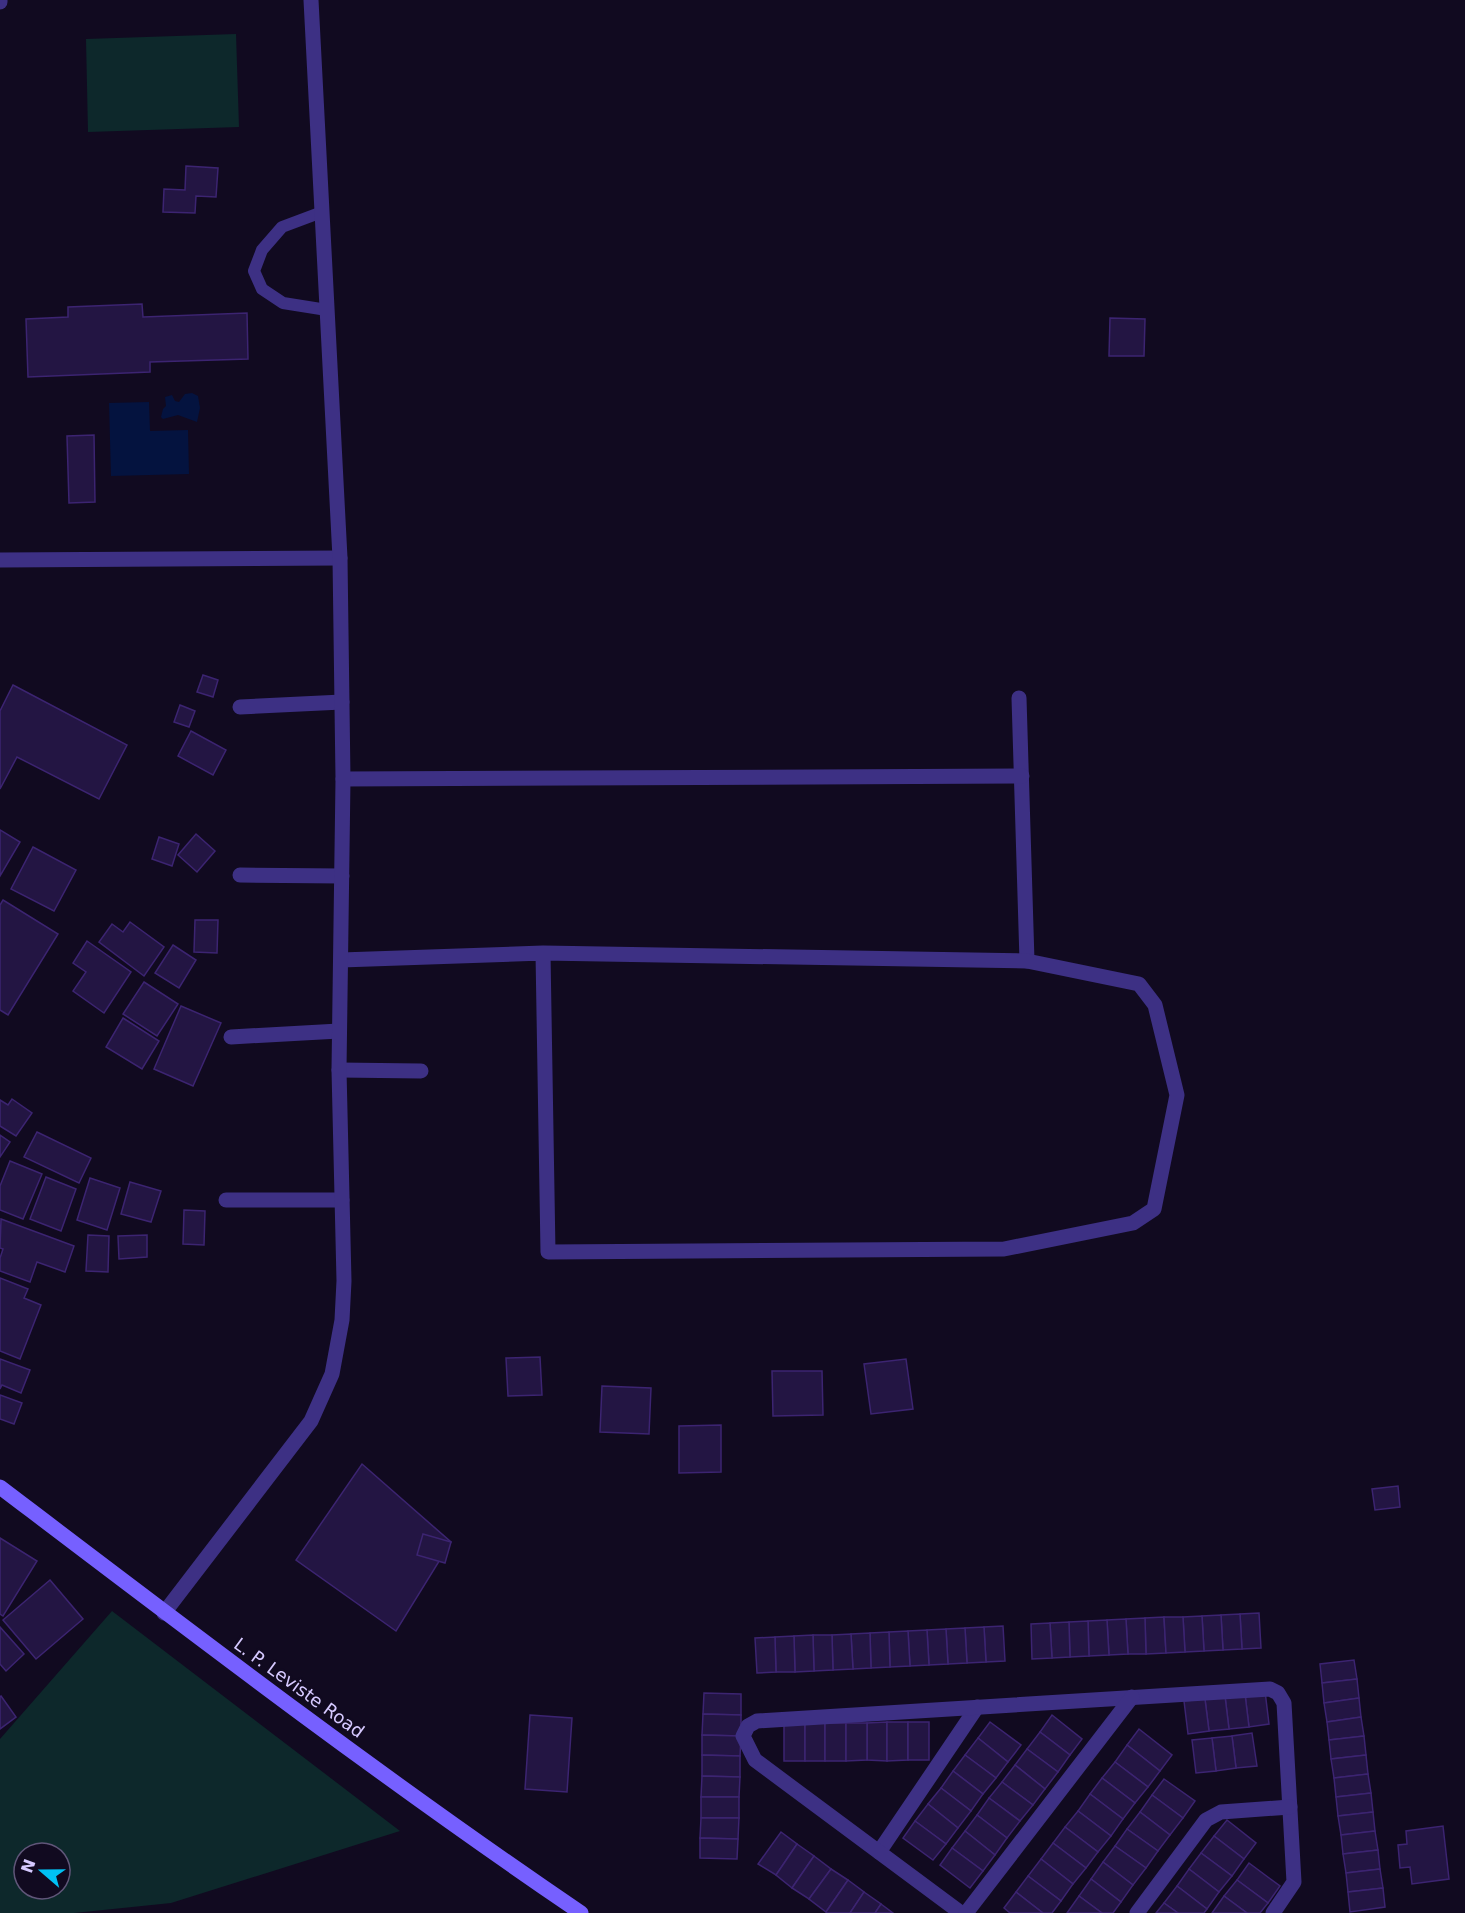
<svg xmlns="http://www.w3.org/2000/svg" width="1465" height="1913" viewBox="0 0 1465 1913" font-family="'DejaVu Sans',sans-serif">
  <style>
    .green { fill: #0d282b; fill-rule: evenodd }
    .water { fill: #04133f }
    .building { fill: #231543; stroke: #3c2471; stroke-width: 1.5 }
    .lines { fill: none; stroke-linecap: round; stroke-linejoin: round }
    .lane { stroke: #3d3084; stroke-width: 12 }
    .street { stroke: #3d3084; stroke-width: 15 }
    .secondary { stroke: #7660ff; stroke-width: 15 }
    .labels { text-anchor: middle; stroke-width: 4.5; stroke-linejoin: round; paint-order: stroke }
    .street-label { font-size: 18px; fill: #d6c9ff; stroke: #110a20 }
  </style>
  <rect width="100%" height="100%" fill="#110a20"/>
  <!-- green -->
  <g class="green">
    <polygon points="236,34 239,127 88,132 86,39"/>
    <path d="M112 1611 400 1831 171 1903 74 1913H0V1739ZM24 1853H60V1889H24Z"/>
  </g>
  <!-- water -->
  <g class="water">
    <polygon points="192,393 198,396 200,408 197,422 178,415 163,419 161,417 163,409 166,406 165,397 172,395 175,401 179,402 185,394"/>
    <polygon points="149,402 150,431 188,430 189,474 111,476 109,403"/>
  </g>
  <!-- building -->
  <g class="building">
    <polygon points="186,166 218,168 216,197 196,196 195,213 163,212 164,189 185,190"/>
    <polygon points="142,304 143,317 247,313 248,359 150,362 150,372 28,377 26,319 68,317 68,307"/>
    <polygon points="1110,318 1145,319 1144,356 1109,356"/>
    <polygon points="94,435 95,502 69,503 67,436"/>
    <polygon points="203,675 218,680 213,697 197,692"/>
    <polygon points="13,685 127,745 99,799 17,757 0,789 0,711"/>
    <polygon points="180,705 195,711 189,727 174,722"/>
    <polygon points="191,731 226,750 213,775 178,756"/>
    <polygon points="0,830 20,842 0,876"/>
    <polygon points="196,834 215,851 197,872 178,855"/>
    <polygon points="159,837 179,844 172,866 152,859"/>
    <polygon points="33,847 76,870 54,911 11,889"/>
    <polygon points="3,900 58,934 8,1015 0,1010 0,905"/>
    <polygon points="195,920 218,920 217,953 194,952"/>
    <polygon points="130,922 164,947 144,976 99,942 112,924 123,932"/>
    <polygon points="87,941 131,972 104,1013 73,991 86,972 73,963"/>
    <polygon points="173,945 196,960 179,988 155,973"/>
    <polygon points="144,982 178,1004 157,1036 123,1014"/>
    <polygon points="181,1006 221,1023 193,1086 154,1069"/>
    <polygon points="123,1018 159,1041 142,1069 106,1047"/>
    <polygon points="12,1099 32,1113 16,1136 0,1126 0,1100 8,1105"/>
    <polygon points="37,1132 91,1158 79,1183 24,1157"/>
    <polygon points="0,1135 10,1142 0,1157"/>
    <polygon points="10,1161 42,1174 23,1219 0,1210 0,1186"/>
    <polygon points="46,1177 76,1189 61,1231 30,1219"/>
    <polygon points="90,1178 120,1188 107,1230 77,1220"/>
    <polygon points="130,1182 161,1191 151,1222 121,1214"/>
    <polygon points="184,1210 205,1211 204,1245 183,1244"/>
    <polygon points="1,1219 74,1246 65,1272 37,1262 30,1282 0,1271 0,1258 3,1249 0,1248"/>
    <polygon points="88,1235 109,1236 108,1272 86,1271"/>
    <polygon points="147,1235 147,1257 119,1259 118,1236"/>
    <polygon points="0,1278 28,1289 24,1298 41,1305 20,1359 0,1351"/>
    <polygon points="540,1357 542,1395 508,1396 506,1358"/>
    <polygon points="0,1359 30,1370 21,1393 2,1385 0,1389"/>
    <polygon points="906,1359 913,1409 871,1414 864,1364"/>
    <polygon points="772,1371 822,1371 823,1415 773,1416"/>
    <polygon points="602,1386 651,1388 649,1434 600,1432"/>
    <polygon points="0,1395 22,1403 14,1424 0,1419"/>
    <polygon points="721,1425 721,1472 679,1473 679,1426"/>
    <polygon points="362,1464 451,1542 396,1631 296,1560"/>
    <polygon points="1398,1486 1400,1507 1375,1510 1372,1489"/>
    <polygon points="423,1534 451,1542 445,1563 417,1555"/>
    <polygon points="0,1538 37,1561 3,1616 0,1614"/>
    <polygon points="50,1580 83,1619 36,1659 3,1620"/>
    <polygon points="1259,1613 1261,1648 1242,1649 1240,1614"/>
    <polygon points="1240,1614 1242,1649 1223,1650 1221,1615"/>
    <polygon points="1221,1615 1223,1650 1204,1651 1202,1616"/>
    <polygon points="1202,1616 1204,1651 1185,1652 1183,1617"/>
    <polygon points="1164,1617 1166,1653 1146,1654 1145,1618"/>
    <polygon points="1164,1617 1183,1617 1185,1652 1166,1653"/>
    <polygon points="1145,1618 1146,1654 1128,1654 1126,1619"/>
    <polygon points="1126,1619 1128,1654 1109,1655 1107,1620"/>
    <polygon points="1107,1620 1109,1655 1089,1656 1088,1621"/>
    <polygon points="1088,1621 1089,1656 1070,1657 1069,1622"/>
    <polygon points="1069,1622 1070,1657 1052,1658 1050,1623"/>
    <polygon points="1050,1623 1052,1658 1032,1659 1031,1624"/>
    <polygon points="1003,1626 1005,1661 986,1662 984,1627"/>
    <polygon points="0,1627 24,1654 6,1671 0,1664"/>
    <polygon points="984,1627 986,1662 967,1663 965,1628"/>
    <polygon points="965,1628 967,1663 948,1664 946,1629"/>
    <polygon points="946,1629 948,1664 929,1665 927,1630"/>
    <polygon points="927,1630 929,1665 910,1666 908,1631"/>
    <polygon points="908,1631 910,1666 890,1667 889,1632"/>
    <polygon points="889,1632 890,1667 871,1668 870,1633"/>
    <polygon points="870,1633 871,1668 853,1669 851,1634"/>
    <polygon points="851,1634 853,1669 833,1670 832,1635"/>
    <polygon points="813,1635 832,1635 833,1670 814,1671"/>
    <polygon points="813,1635 814,1671 795,1672 794,1636"/>
    <polygon points="794,1636 795,1672 776,1672 775,1637"/>
    <polygon points="775,1637 776,1672 757,1673 755,1638"/>
    <polygon points="1354,1660 1357,1679 1322,1683 1320,1664"/>
    <polygon points="1357,1679 1359,1698 1324,1703 1322,1683"/>
    <polygon points="1265,1691 1269,1724 1249,1727 1245,1694"/>
    <polygon points="704,1693 741,1694 741,1715 703,1714"/>
    <polygon points="1245,1694 1249,1727 1229,1729 1225,1696"/>
    <polygon points="1,1696 16,1717 0,1729 0,1697"/>
    <polygon points="1225,1696 1229,1729 1209,1731 1205,1699"/>
    <polygon points="1359,1698 1361,1717 1327,1722 1324,1703"/>
    <polygon points="1205,1699 1209,1731 1188,1734 1184,1701"/>
    <polygon points="703,1714 741,1715 741,1736 702,1735"/>
    <polygon points="530,1715 572,1718 567,1792 525,1789"/>
    <polygon points="1052,1715 1082,1739 1070,1755 1040,1732"/>
    <polygon points="1361,1717 1364,1736 1329,1740 1327,1722"/>
    <polygon points="887,1722 887,1761 867,1760 867,1723"/>
    <polygon points="887,1722 908,1722 908,1760 887,1761"/>
    <rect x="908" y="1722" width="21" height="38"/>
    <polygon points="990,1722 1021,1745 1008,1762 978,1738"/>
    <rect x="784" y="1723" width="21" height="38"/>
    <rect x="805" y="1723" width="20" height="38"/>
    <rect x="825" y="1723" width="21" height="38"/>
    <polygon points="846,1723 867,1723 867,1760 846,1761"/>
    <polygon points="1139,1729 1172,1755 1160,1771 1127,1745"/>
    <polygon points="1040,1732 1070,1755 1058,1772 1027,1749"/>
    <polygon points="1252,1733 1257,1766 1236,1768 1232,1736"/>
    <polygon points="702,1735 741,1736 740,1756 702,1755"/>
    <polygon points="1232,1736 1236,1768 1216,1771 1212,1738"/>
    <polygon points="1364,1736 1366,1755 1331,1759 1329,1740"/>
    <polygon points="978,1738 1008,1762 996,1778 965,1755"/>
    <polygon points="1212,1738 1216,1771 1196,1773 1192,1740"/>
    <polygon points="1127,1745 1160,1771 1148,1787 1115,1762"/>
    <polygon points="1027,1749 1058,1772 1045,1789 1015,1765"/>
    <polygon points="702,1755 740,1756 740,1777 702,1776"/>
    <polygon points="965,1755 996,1778 983,1794 953,1771"/>
    <polygon points="1366,1755 1368,1774 1334,1778 1331,1759"/>
    <polygon points="1115,1762 1148,1787 1135,1803 1102,1778"/>
    <polygon points="1015,1765 1045,1789 1033,1805 1002,1782"/>
    <polygon points="953,1771 983,1794 971,1811 941,1788"/>
    <polygon points="1368,1774 1371,1793 1336,1797 1334,1778"/>
    <polygon points="702,1776 740,1777 739,1797 701,1797"/>
    <polygon points="1102,1778 1135,1803 1123,1819 1090,1794"/>
    <polygon points="1164,1779 1195,1801 1183,1818 1152,1795"/>
    <polygon points="1002,1782 1033,1805 1020,1821 989,1798"/>
    <polygon points="941,1788 971,1811 958,1828 928,1804"/>
    <polygon points="1371,1793 1373,1812 1338,1816 1336,1797"/>
    <polygon points="1090,1794 1123,1819 1111,1836 1078,1811"/>
    <polygon points="1152,1795 1183,1818 1170,1835 1140,1812"/>
    <rect x="701" y="1797" width="38" height="21"/>
    <polygon points="989,1798 1020,1821 1007,1838 977,1815"/>
    <polygon points="928,1804 958,1828 946,1844 915,1821"/>
    <polygon points="1078,1811 1111,1836 1098,1852 1065,1827"/>
    <polygon points="1140,1812 1170,1835 1158,1851 1127,1829"/>
    <polygon points="1373,1812 1375,1831 1341,1835 1338,1816"/>
    <polygon points="977,1815 1007,1838 995,1855 965,1831"/>
    <polygon points="701,1818 739,1818 738,1839 700,1838"/>
    <polygon points="1227,1820 1256,1843 1244,1859 1214,1836"/>
    <polygon points="915,1821 946,1844 933,1860 903,1838"/>
    <polygon points="1443,1826 1449,1879 1412,1884 1410,1867 1400,1868 1398,1845 1407,1844 1406,1831"/>
    <polygon points="1065,1827 1098,1852 1086,1868 1053,1843"/>
    <polygon points="1127,1829 1158,1851 1146,1868 1115,1846"/>
    <polygon points="965,1831 995,1855 983,1871 952,1848"/>
    <polygon points="1375,1831 1378,1850 1343,1854 1341,1835"/>
    <polygon points="781,1832 797,1844 776,1875 758,1864"/>
    <polygon points="1214,1836 1244,1859 1232,1876 1201,1853"/>
    <polygon points="700,1838 738,1839 737,1859 700,1858"/>
    <polygon points="1053,1843 1086,1868 1073,1884 1041,1859"/>
    <polygon points="797,1844 814,1856 792,1888 776,1875"/>
    <polygon points="1115,1846 1146,1868 1133,1885 1103,1862"/>
    <polygon points="952,1848 983,1871 970,1888 940,1865"/>
    <polygon points="1378,1850 1380,1869 1346,1873 1343,1854"/>
    <polygon points="1201,1853 1232,1876 1219,1892 1189,1869"/>
    <polygon points="814,1856 831,1869 809,1899 792,1888"/>
    <polygon points="1041,1859 1073,1884 1061,1901 1028,1876"/>
    <polygon points="1103,1862 1133,1885 1121,1902 1091,1879"/>
    <polygon points="1249,1863 1280,1886 1268,1903 1237,1880"/>
    <polygon points="831,1869 848,1880 826,1912 809,1899"/>
    <polygon points="1189,1869 1219,1892 1207,1909 1177,1886"/>
    <polygon points="1380,1869 1383,1888 1348,1892 1346,1873"/>
    <polygon points="1028,1876 1061,1901 1052,1913 1043,1913 1016,1892"/>
    <polygon points="1091,1879 1121,1902 1113,1913 1102,1913 1079,1896"/>
    <polygon points="848,1880 864,1892 850,1913 827,1913 826,1912"/>
    <polygon points="1237,1880 1268,1903 1260,1913 1247,1913 1224,1896"/>
    <polygon points="1177,1886 1207,1909 1204,1913 1178,1913 1164,1903"/>
    <polygon points="1383,1888 1385,1907 1350,1912 1348,1892"/>
    <polygon points="864,1892 881,1904 875,1913 850,1913"/>
    <polygon points="1016,1892 1043,1913 1010,1913 1004,1908"/>
    <polygon points="1079,1896 1102,1913 1067,1913"/>
    <polygon points="1224,1896 1247,1913 1212,1913"/>
    <polygon points="1164,1903 1178,1913 1156,1913"/>
    <polygon points="881,1904 893,1913 875,1913"/>
  </g>
  <g class="lines">
    <!-- lane -->
    <polyline class="lane" points="322,212 282,227 262,250 254,271 262,289 283,303 327,310"/>
    <!-- street -->
    <g class="street">
      <polyline points="0,2 0,0"/>
      <polyline points="0,560 340,558"/>
      <polyline points="1019,698 1027,961"/>
      <polyline points="240,707 342,702"/>
      <polyline points="343,779 1022,776"/>
      <polyline points="240,875 342,876"/>
      <polyline points="341,960 543,953 1027,961 1139,984 1155,1005 1177,1095 1154,1209 1133,1223 1004,1249 548,1252 543,953"/>
      <polyline points="231,1037 339,1031"/>
      <polyline points="339,1070 421,1071"/>
      <polyline points="226,1200 342,1200"/>
      <polyline points="164,1613 311,1421 332,1374 342,1320 344,1281 339,1070 343,779 340,558 311,0"/>
      <polyline points="879,1852 977,1707"/>
      <polyline points="961,1913 755,1760 743,1736 748,1726 757,1721 1270,1689 1278,1693 1284,1703 1294,1882 1273,1913"/>
      <polyline points="966,1913 1132,1697"/>
      <polyline points="1137,1913 1206,1820 1221,1812 1290,1807"/>
    </g>
    <!-- secondary -->
    <path class="secondary" d="M0 1487C191 1632 382 1778 581 1913"/>
  </g>
  <g class="labels">
    <!-- street labels -->
    <g class="street-label">
      <text transform="translate(299 1688) rotate(36)" y="6">L. P. Leviste Road</text>
    </g>
  </g>
  <!-- north arrow -->
  <g transform="translate(42 1871) rotate(290)"><circle r="28" fill="#110a20" stroke="#605679" stroke-width="1.5"/>
  <path d="M0-4.5L10 22L0 15L-10 22Z" fill="#00c1f4"/>
  <text y="-9" font-size="16" font-weight="bold" text-anchor="middle" fill="#d6c9ff">N</text>
  </g>
</svg>
